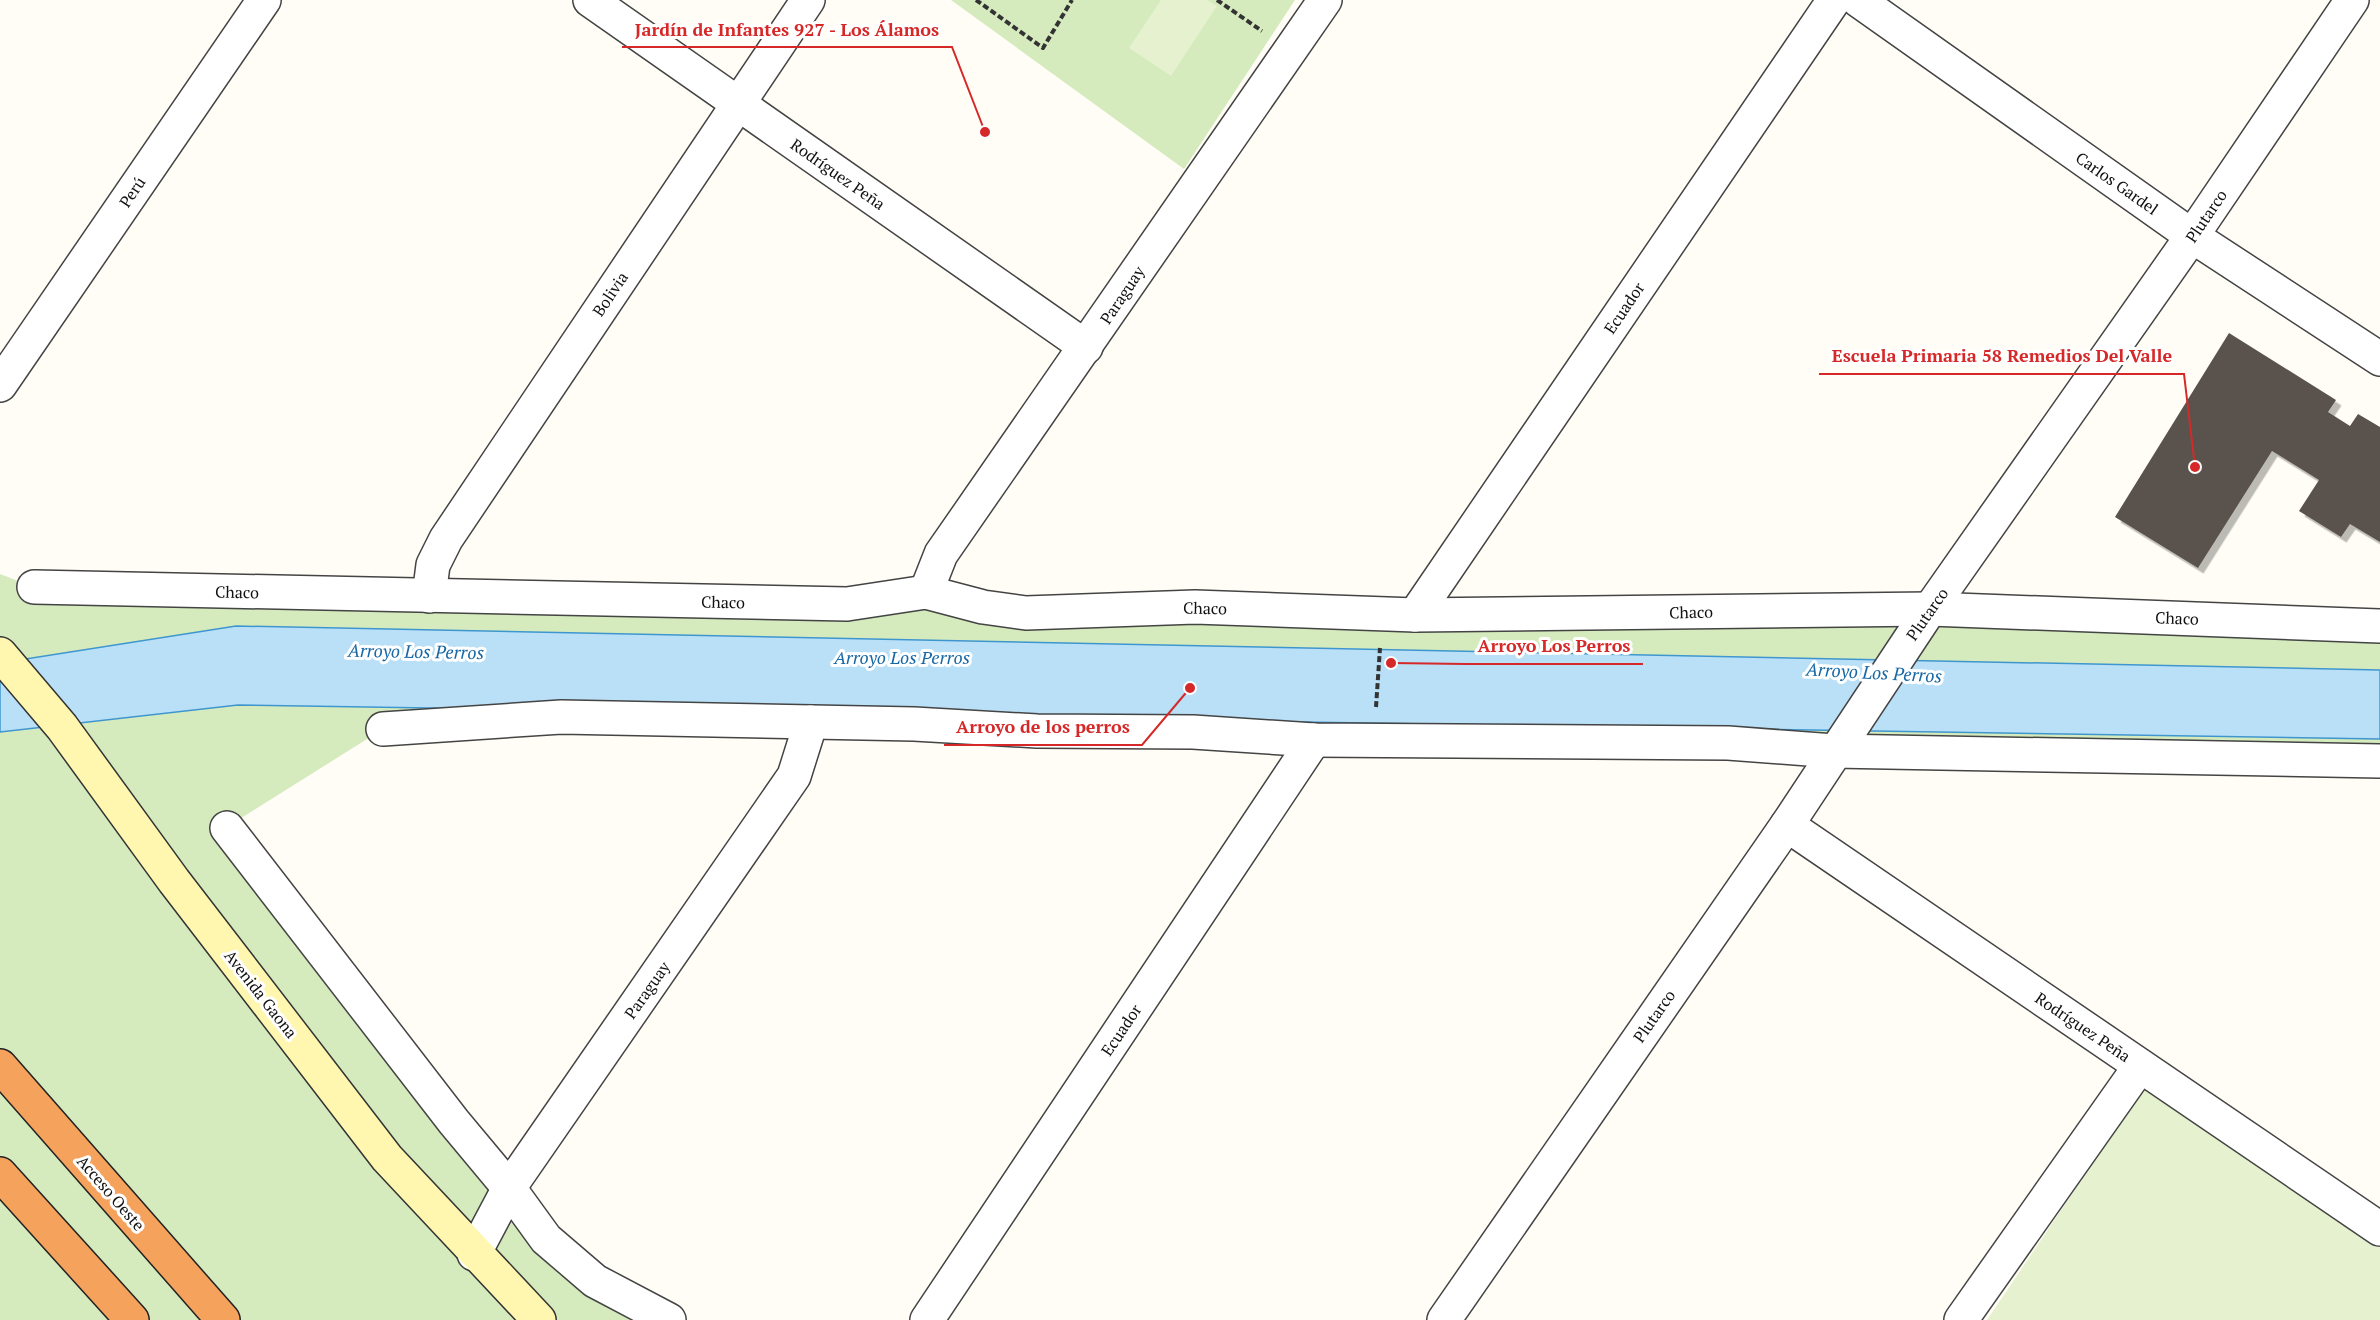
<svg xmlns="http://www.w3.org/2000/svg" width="2380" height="1320" viewBox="0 0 2380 1320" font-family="'PT Serif',serif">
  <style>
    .green { fill: #d5ebbd }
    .pitch { fill: #e6f2cf }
    .water { fill: #b9e0f7; stroke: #3f96cf; stroke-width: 1.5 }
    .building { fill: #5a524d; filter: url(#shadow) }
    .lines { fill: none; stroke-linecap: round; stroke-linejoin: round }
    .street-casing { stroke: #444; stroke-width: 36 }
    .secondary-casing { stroke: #333; stroke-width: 36 }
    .highway-casing { stroke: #222; stroke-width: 36 }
    .path { stroke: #333; stroke-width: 4; stroke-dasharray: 6 3; stroke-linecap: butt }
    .street { stroke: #fff; stroke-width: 33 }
    .secondary { stroke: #fff6b0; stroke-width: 33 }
    .highway { stroke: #f5a25d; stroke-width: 33 }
    .labels { text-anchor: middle; stroke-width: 6; stroke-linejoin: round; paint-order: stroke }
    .street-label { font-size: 16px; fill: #111; stroke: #fff }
    .water-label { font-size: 18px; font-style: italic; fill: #1768a6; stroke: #fff }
    .leader { fill: none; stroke: #d62828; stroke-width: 2 }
    .callout-dot { fill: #d62828; stroke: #fff; stroke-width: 2 }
    .callout-label { font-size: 18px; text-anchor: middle; font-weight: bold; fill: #d62828; stroke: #fff; stroke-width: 6; stroke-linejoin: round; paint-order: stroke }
  </style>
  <defs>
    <filter id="shadow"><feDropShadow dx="5.5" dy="5.5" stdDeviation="0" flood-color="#0004"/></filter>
  </defs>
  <rect width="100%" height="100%" fill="#fffdf5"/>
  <!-- green -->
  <g class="green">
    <polygon points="951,0 1295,0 1184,169"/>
    <polygon points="0,574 34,587 983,607 2380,626 2380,761 383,729 227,827 546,1239 669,1320 0,1320"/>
  </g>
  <!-- pitch -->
  <g class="pitch">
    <polygon points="1161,0 1207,0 1217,6 1171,76 1129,48"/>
    <polygon points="2144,1087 2380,1248 2380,1320 1987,1320"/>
  </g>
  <!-- water -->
  <polygon class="water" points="236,626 2380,670 2380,739 238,705 0,732 0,663"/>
  <!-- building -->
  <polygon class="building" points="2229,333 2336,400 2328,412 2350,426 2358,414 2380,427 2380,542 2350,524 2341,537 2299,511 2319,480 2272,451 2198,568 2115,517"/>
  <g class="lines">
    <!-- street casing -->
    <g class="street-casing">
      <g id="street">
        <polyline points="590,0 1086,347"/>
        <polyline points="1858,0 2192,236 2380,359"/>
        <polyline points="0,385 264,0"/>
        <polyline points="34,587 847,604 926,592 983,607 1026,613 1195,607 1415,615 1930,609 2380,626"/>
        <polyline points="926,592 941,554 1325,0"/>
        <polyline points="429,596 433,565 446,539 808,0"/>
        <polyline points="1415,615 1834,0"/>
        <polyline points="383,729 561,717 914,724 1037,731 1193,732 1314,740 1728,743 1834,751 2380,761"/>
        <polyline points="1787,825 2380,1229"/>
        <polyline points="227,828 454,1122 509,1188 546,1239 595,1281 669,1320"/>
        <polyline points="474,1254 509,1188 794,776 811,722"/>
        <polyline points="927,1320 1314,740"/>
        <polyline points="1444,1320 1787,825 1930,609 2192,236 2352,0"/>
        <polyline points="1961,1320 2140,1066"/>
      </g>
    </g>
    <!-- secondary casing -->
    <g class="secondary-casing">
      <polyline id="secondary" points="0,654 62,727 174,881 387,1158 539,1320"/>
    </g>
    <!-- highway casing -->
    <g class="highway-casing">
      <g id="highway">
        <polyline points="0,1066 223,1320"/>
        <polyline points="0,1174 132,1320"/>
      </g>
    </g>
    <!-- path -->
    <g class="path">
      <polyline points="976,0 1043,48 1072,0"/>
      <polyline points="1217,0 1262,31"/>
      <polyline points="1376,707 1380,648"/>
    </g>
    <!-- street -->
    <use href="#street" class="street"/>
    <!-- secondary -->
    <use href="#secondary" class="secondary"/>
    <!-- highway -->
    <use href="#highway" class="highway"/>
  </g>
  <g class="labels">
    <!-- street labels -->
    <g class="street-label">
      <text transform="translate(838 174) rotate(35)" y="6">Rodríguez Peña</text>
      <text transform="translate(2117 183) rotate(35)" y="6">Carlos Gardel</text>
      <text transform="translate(132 192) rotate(-56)" y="6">Perú</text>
      <text transform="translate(2206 216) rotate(-56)" y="6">Plutarco</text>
      <text transform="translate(610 294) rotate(-56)" y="6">Bolivia</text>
      <text transform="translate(1122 295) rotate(-56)" y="6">Paraguay</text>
      <text transform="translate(1624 308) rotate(-56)" y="6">Ecuador</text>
      <text transform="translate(237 592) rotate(1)" y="6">Chaco</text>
      <text transform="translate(723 602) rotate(1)" y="6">Chaco</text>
      <text transform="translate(1205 608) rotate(1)" y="6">Chaco</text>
      <text transform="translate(1691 612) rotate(-1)" y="6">Chaco</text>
      <text transform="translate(1927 614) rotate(-55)" y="6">Plutarco</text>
      <text transform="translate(2177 618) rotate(2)" y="6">Chaco</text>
      <text transform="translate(647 990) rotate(-55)" y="6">Paraguay</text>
      <text transform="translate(261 994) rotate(52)" y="6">Avenida Gaona</text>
      <text transform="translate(1654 1016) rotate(-55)" y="6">Plutarco</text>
      <text transform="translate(2083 1027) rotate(34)" y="6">Rodríguez Peña</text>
      <text transform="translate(1121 1030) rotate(-56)" y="6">Ecuador</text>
      <text transform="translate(111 1193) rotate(49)" y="6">Acceso Oeste</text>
    </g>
    <!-- water labels -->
    <g class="water-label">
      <text transform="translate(416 652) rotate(1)" y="6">Arroyo Los Perros</text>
      <text x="902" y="664">Arroyo Los Perros</text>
      <text transform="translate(1874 673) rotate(3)" y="6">Arroyo Los Perros</text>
    </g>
  </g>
  <!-- callouts -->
  <path class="leader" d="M985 132L952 47H622M2195 467L2184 374H1819M1391 663L1466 664H1643M1190 688L1142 745H944"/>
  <g class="callout-dot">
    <circle cx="985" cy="132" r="6"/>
    <circle cx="2195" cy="467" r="6"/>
    <circle cx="1391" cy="663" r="6"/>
    <circle cx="1190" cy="688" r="6"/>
  </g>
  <g class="callout-label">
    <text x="787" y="36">Jardín de Infantes 927 - Los Álamos</text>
    <text x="2002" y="362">Escuela Primaria 58 Remedios Del Valle</text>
    <text x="1554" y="652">Arroyo Los Perros</text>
    <text x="1043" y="733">Arroyo de los perros</text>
  </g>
</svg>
